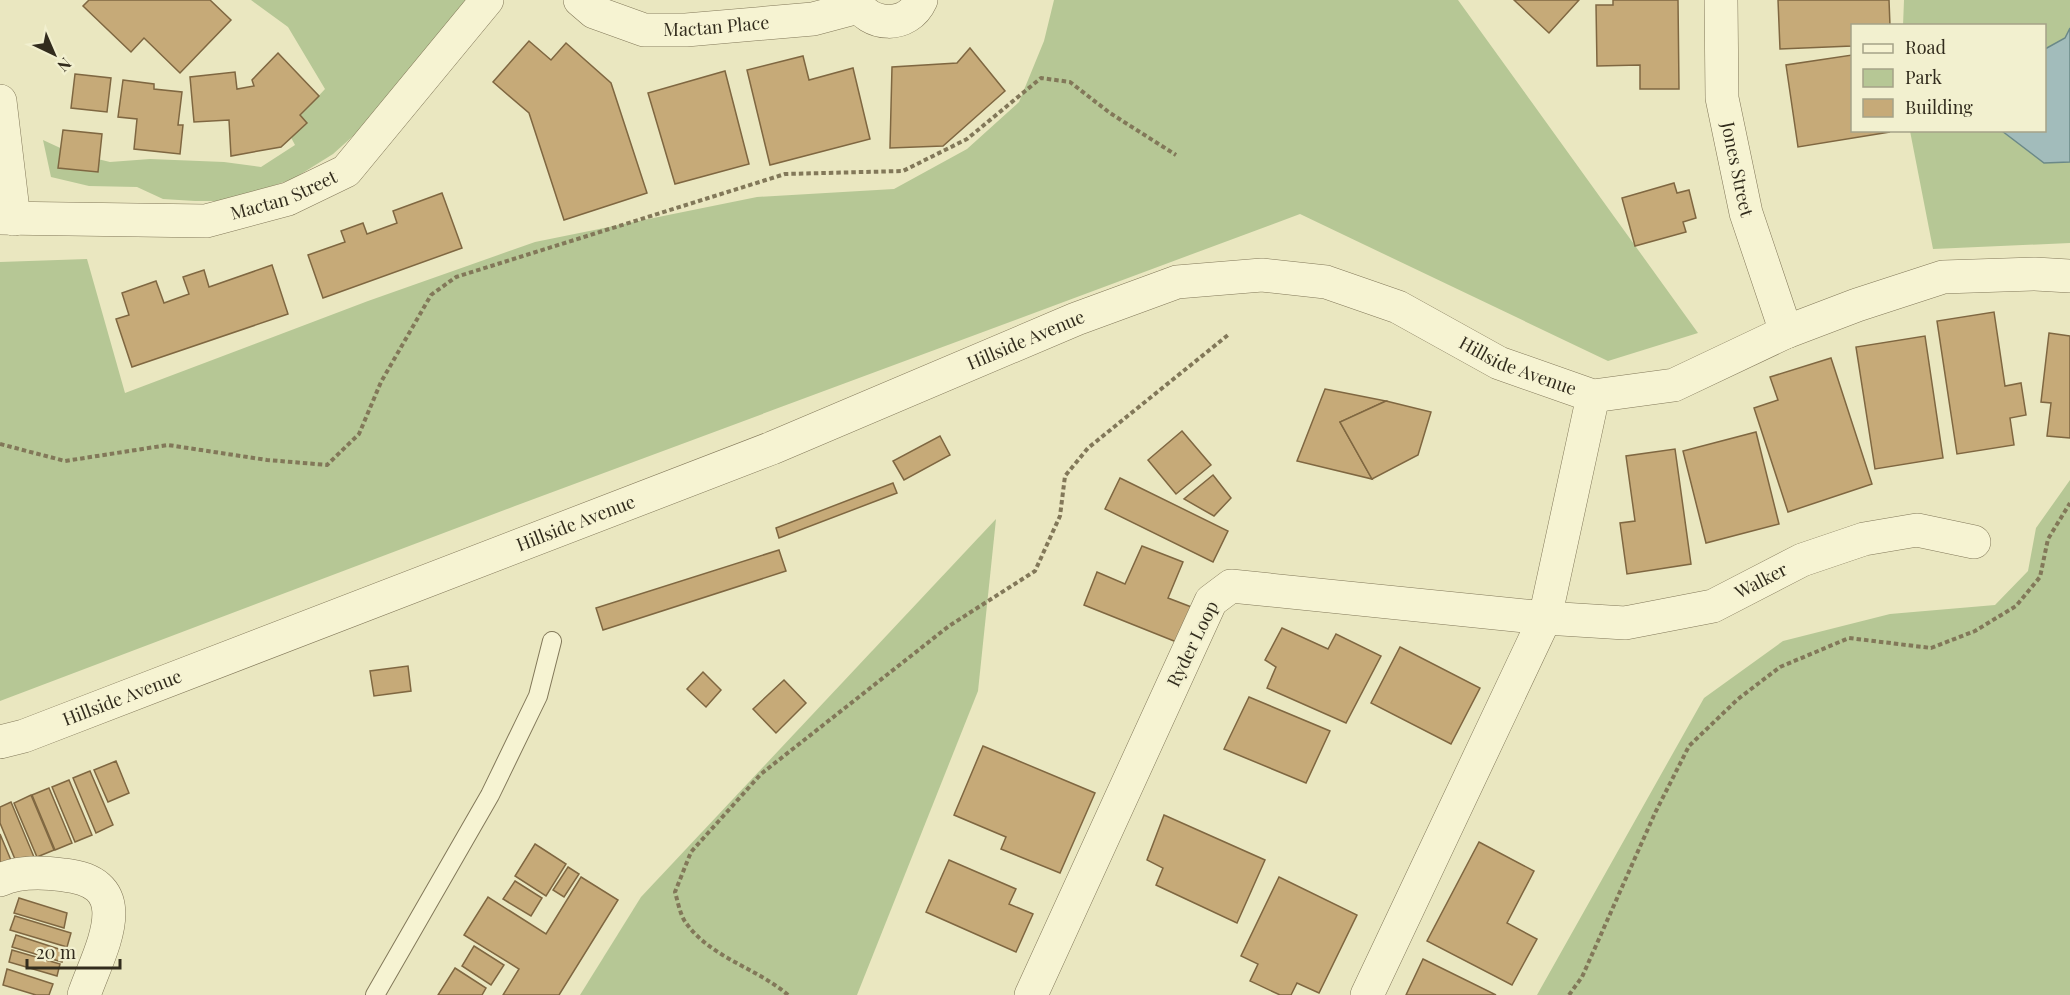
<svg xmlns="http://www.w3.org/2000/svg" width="2070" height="995" viewBox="0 0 2070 995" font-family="'Playfair Display',serif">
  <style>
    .green { fill: #b6c795 }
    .water { fill: #a2bcbb; stroke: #6b8988; stroke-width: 1.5 }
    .building { fill: #c6aa78; stroke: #7f6741; stroke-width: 1.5 }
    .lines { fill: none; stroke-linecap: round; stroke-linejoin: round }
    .lane-casing { stroke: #827859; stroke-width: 20 }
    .street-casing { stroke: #827859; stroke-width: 34 }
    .path { stroke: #827859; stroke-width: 4; stroke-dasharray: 4.5 3; stroke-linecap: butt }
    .lane { stroke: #f6f3d2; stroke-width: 18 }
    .street { stroke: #f6f3d2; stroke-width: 33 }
    .labels { text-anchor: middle; stroke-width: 4.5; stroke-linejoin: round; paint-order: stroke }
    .street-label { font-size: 18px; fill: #322c1d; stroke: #f2f0cf }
  </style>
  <rect width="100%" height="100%" fill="#eae7c0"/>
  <!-- green -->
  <g class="green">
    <polygon points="251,0 470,0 362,128 333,154 293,179 227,201 195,201 163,199 137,187 89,186 51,177 43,140 69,152 110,162 150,159 224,162 261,167 295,145 287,130 325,89 288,27"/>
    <polygon points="1054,0 1458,0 1698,333 1608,361 1300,214 515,506 0,701 0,262 87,259 125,393 368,301 535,242 757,197 894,189 967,149 1019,102 1044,41"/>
    <polygon points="1904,0 2070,0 2070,243 1933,249 1910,131 2044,130 2044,26 1903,26"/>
    <polygon points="2070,480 2070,995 1537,995 1704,698 1783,641 1890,614 1995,605 2028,571 2036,528"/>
    <polygon points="996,519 978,691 857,995 580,995 641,897"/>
  </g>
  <!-- water -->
  <polygon class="water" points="2070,28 2070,162 2044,163 2002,131 2044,130 2045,49 2065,38"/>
  <!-- building -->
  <g class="building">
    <polygon points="89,0 210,0 231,20 180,73 144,38 131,52 83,6"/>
    <polygon points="1514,0 1579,0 1549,33"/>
    <polygon points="1613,0 1678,0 1679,89 1640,89 1640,65 1597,66 1596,5 1613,5"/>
    <polygon points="1778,0 1889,0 1890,26 1852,26 1852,46 1780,49"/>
    <polygon points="529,41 551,60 566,43 611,83 647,193 564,220 529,113 493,82"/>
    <polygon points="970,48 1005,91 943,146 890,148 892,67 957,63"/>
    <polygon points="278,53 319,96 300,115 307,123 281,147 231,156 229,120 194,122 190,77 235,72 237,89 254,86 252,80"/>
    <polygon points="1852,55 1852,130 1890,132 1798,147 1786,65"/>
    <polygon points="803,56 809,80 853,68 870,139 770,165 747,70"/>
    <polygon points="725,71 749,164 675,184 648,93"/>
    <polygon points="75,74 111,78 107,112 71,108"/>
    <polygon points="123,80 154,84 154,89 182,92 178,125 183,125 180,154 134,149 137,119 118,117"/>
    <polygon points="63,130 102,134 98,172 58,168"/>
    <polygon points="1674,183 1677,193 1689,190 1696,218 1683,222 1686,232 1635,246 1622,198"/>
    <polygon points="442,193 462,248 323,298 308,255 345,242 341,231 363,223 367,234 397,223 393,211"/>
    <polygon points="272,265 288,314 132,367 116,319 129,315 122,293 156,281 164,303 189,294 183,277 204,270 209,287"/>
    <polygon points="1994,312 2005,386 2021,383 2026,415 2010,418 2014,445 1957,454 1937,321"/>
    <polygon points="2049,333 2070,336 2070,438 2047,436 2051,403 2041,402"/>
    <polygon points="1925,336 1943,458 1875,469 1856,347"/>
    <polygon points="1831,358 1872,484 1788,512 1754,408 1778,400 1770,377"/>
    <polygon points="1325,389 1386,401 1340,422 1372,479 1297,461"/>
    <polygon points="1386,401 1431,412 1418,455 1372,479 1340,422"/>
    <polygon points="1182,431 1211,465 1176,494 1148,460"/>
    <polygon points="1756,432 1779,524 1706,543 1683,451"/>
    <polygon points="940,436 950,455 904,480 893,461"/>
    <polygon points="1675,449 1691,564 1627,574 1620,523 1635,521 1626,456"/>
    <polygon points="1213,475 1231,498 1214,516 1184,499"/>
    <polygon points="1120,478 1228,531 1213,562 1105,509"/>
    <polygon points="893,483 897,493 779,538 776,528"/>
    <polygon points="1142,546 1183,562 1168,598 1194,608 1179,643 1084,605 1097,572 1125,584"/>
    <polygon points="779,550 786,571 603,630 596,608"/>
    <polygon points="1282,628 1328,649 1336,634 1381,656 1346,723 1267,688 1276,667 1265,660"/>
    <polygon points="1400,647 1480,688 1451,744 1371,703"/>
    <polygon points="408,666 411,691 374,696 370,671"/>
    <polygon points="703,672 721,690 706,707 687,689"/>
    <polygon points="784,680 806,703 776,733 753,709"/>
    <polygon points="1249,697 1330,731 1306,783 1224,749"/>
    <polygon points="983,746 1095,793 1060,873 1001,849 1006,837 954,815"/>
    <polygon points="116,761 129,793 108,802 94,770"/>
    <polygon points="90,771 113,825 96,833 73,778"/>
    <polygon points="69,780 92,835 75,842 52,787"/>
    <polygon points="49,788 72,843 55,850 32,795"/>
    <polygon points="31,795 54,850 37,857 14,803"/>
    <polygon points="11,802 34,857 17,864 0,823 0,807"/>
    <polygon points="1164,815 1265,860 1237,923 1156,885 1163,868 1147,860"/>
    <polygon points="0,834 13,865 0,870"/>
    <polygon points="1479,842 1534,871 1507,923 1537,939 1512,985 1427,941"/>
    <polygon points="535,844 566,864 546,896 515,876"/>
    <polygon points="949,860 1016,889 1009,904 1033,914 1016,952 926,912"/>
    <polygon points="568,867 579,874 564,897 553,890"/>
    <polygon points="581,877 618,900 559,995 503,995 519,969 464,935 488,897 546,934"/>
    <polygon points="1279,877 1357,915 1319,993 1297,983 1291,995 1280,995 1250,981 1258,964 1241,956"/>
    <polygon points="515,881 542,898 531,916 503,899"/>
    <polygon points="19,898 67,913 64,928 14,913"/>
    <polygon points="15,916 71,933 67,947 10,930"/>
    <polygon points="16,935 65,951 62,962 12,947"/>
    <polygon points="474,946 504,965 491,985 462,966"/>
    <polygon points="12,950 60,964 57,976 9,962"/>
    <polygon points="1423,959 1496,995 1406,995"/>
    <polygon points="455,968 486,988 482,995 438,995"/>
    <polygon points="7,969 53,984 49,995 36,995 3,985"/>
  </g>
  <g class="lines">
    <!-- lane casing -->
    <g class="lane-casing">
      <polyline id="lane" points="375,995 490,795 538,696 552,641"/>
    </g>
    <!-- street casing -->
    <g class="street-casing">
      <g id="street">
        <path id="s1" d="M580 0 594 12 644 30H686L813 19 858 7"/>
        <path d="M855 0C869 28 908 29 921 0"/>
        <path id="s2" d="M1721 0 1722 98 1746 213 1786 332"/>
        <polyline points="0,101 14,219"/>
        <path id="s3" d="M0 218 206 221 288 199 346 171 487 0"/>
        <path id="s4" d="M0 742 24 736 772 448 1076 319 1177 282 1262 275 1326 282 1398 307 1499 363 1593 396 1674 385 1786 332 1857 305 1943 277 2035 274 2070 276"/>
        <path d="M0 880C20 871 42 872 64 875 140 883 100 949 84 995"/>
        <path id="s5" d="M1031 995 1211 601 1231 586 1545 618 1625 623 1713 606 1802 560 1864 539 1917 530 1974 542"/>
        <polyline points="1367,995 1545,618 1593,396"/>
      </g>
    </g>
    <!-- path -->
    <g class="path">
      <polyline points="0,444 65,461 168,445 267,460 327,465 359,434 381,382 431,295 456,277 785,174 903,171 967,139 1041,78 1070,82 1110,113 1176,155"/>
      <path d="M788 995C757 968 711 958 686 923 680 915 678 902 675 892L691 852 761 774 949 626 1035 571 1060 516 1065 476 1088 448 1228 335"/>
      <polyline points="1569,995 1582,977 1655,813 1689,746 1738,699 1780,667 1849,638 1931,648 1975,631 2016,606 2040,577 2048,539 2070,503"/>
    </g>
    <!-- lane -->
    <use href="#lane" class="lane"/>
    <!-- street -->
    <use href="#street" class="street"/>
  </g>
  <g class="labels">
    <!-- street labels -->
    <g class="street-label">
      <text dy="6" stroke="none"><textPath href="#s1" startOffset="144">Mactan Place</textPath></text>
      <text dy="6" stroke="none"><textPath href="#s2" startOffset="171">Jones Street</textPath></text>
      <text dy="6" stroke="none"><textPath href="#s3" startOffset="288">Mactan Street</textPath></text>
      <text dy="6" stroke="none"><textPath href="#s4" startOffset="1102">Hillside Avenue</textPath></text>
      <text dy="6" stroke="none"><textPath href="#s4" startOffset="1624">Hillside Avenue</textPath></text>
      <text dy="6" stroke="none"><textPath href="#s4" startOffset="616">Hillside Avenue</textPath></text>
      <text dy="6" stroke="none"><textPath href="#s5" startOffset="998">Walker</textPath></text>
      <text transform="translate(1193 644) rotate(-64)" y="6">Ryder Loop</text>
      <text dy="6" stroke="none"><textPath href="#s4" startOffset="130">Hillside Avenue</textPath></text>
    </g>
  </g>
  <!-- legend -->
  <rect x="1851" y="24" width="195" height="108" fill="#f2f0cf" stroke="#a5a288" stroke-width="1.5"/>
  <rect x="1863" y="44" width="30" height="9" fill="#f6f3d2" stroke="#a5a288" stroke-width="1.5"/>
  <text x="1905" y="54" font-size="18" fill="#322c1d">Road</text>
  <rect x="1863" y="69" width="30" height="18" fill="#b6c795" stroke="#a5a288" stroke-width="1.5"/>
  <text x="1905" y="84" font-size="18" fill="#322c1d">Park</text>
  <rect x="1863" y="99" width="30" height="18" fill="#c6aa78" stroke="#a5a288" stroke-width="1.5"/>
  <text x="1905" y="114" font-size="18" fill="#322c1d">Building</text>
  <!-- north arrow -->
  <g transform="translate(54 54) rotate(136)" stroke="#f2f0cf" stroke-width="4.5" paint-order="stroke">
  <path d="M0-4.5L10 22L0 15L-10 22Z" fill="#322c1d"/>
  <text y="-9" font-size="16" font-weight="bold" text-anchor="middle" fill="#322c1d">N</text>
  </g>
  <!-- scale -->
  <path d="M27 959v9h93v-9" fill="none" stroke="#322c1d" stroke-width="3"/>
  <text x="36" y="959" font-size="18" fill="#322c1d" stroke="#f2f0cf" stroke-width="4.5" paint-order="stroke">20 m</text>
</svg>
